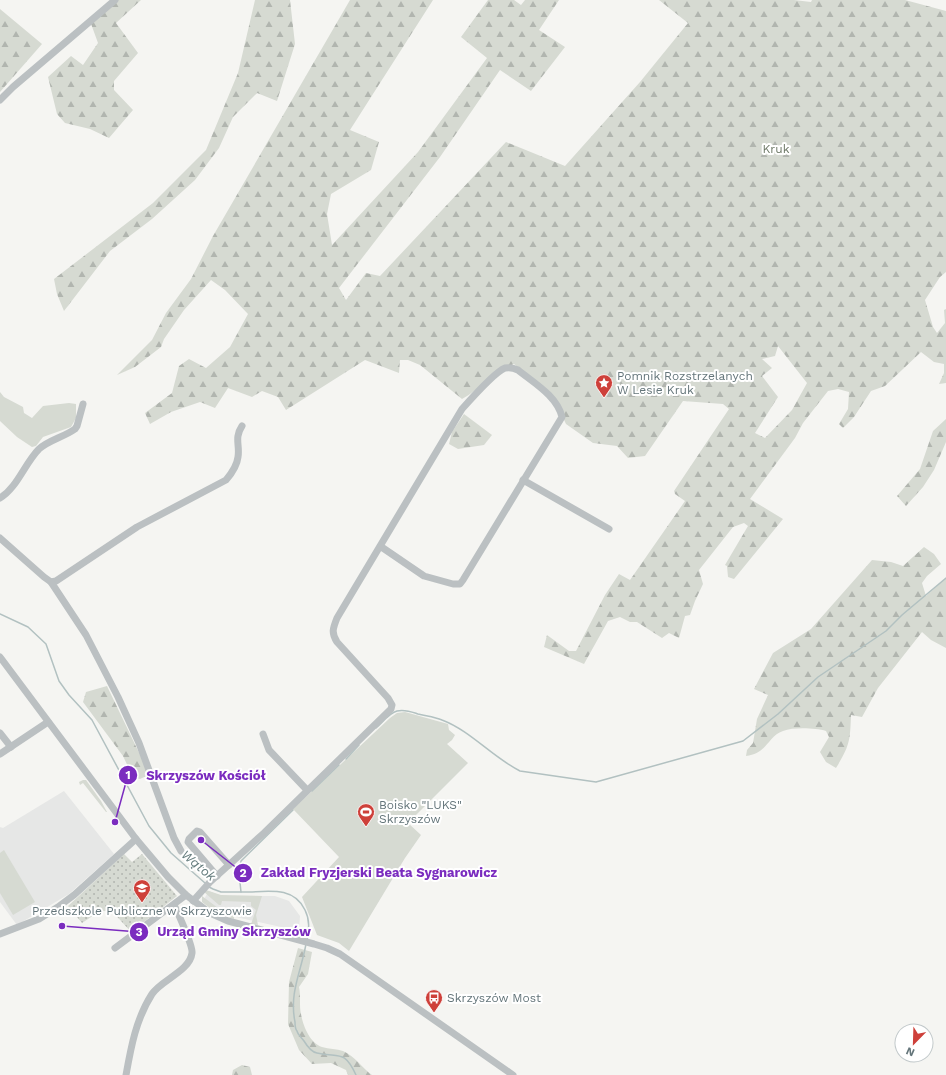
<svg xmlns="http://www.w3.org/2000/svg" width="946" height="1075" viewBox="0 0 946 1075" font-family="'Work Sans',sans-serif">
  <style>
    .built { fill: #e6e7e6 }
    .grass { fill: #d6dad2 }
    .forest { fill: url(#forest-firs); fill-rule: evenodd }
    .park { fill: url(#park-dots) }
    .lines { fill: none; stroke-linecap: round; stroke-linejoin: round }
    .stream { stroke: #b2c1c1; stroke-width: 1.5 }
    .minor { stroke: #bbc0c2; stroke-width: 7 }
    .labels { text-anchor: middle; stroke-width: 4; stroke-linejoin: round; paint-order: stroke }
    .park-label { font-size: 12px; fill: #6d7866; stroke: #fff }
    .poi-label { font-size: 12px; fill: #64757a; stroke: #fff; text-anchor: start }
    .water-label { font-size: 13px; font-style: italic; fill: #637b7c; stroke: #fff }
    .leader { fill: none; stroke: #7b2cbf; stroke-width: 1.5 }
    .callout-dot { fill: #7b2cbf; stroke: #fff; stroke-width: 1.5 }
    .mark-label { font-size: 12px; text-anchor: middle; font-weight: bold; fill: #fff }
    .callout-label { font-size: 13px; text-anchor: middle; font-weight: bold; fill: #7b2cbf; stroke: #fff; stroke-width: 4; stroke-linejoin: round; paint-order: stroke }
  </style>
  <defs>
    <pattern id="forest-firs" width="22" height="20" patternUnits="userSpaceOnUse"><rect width="22" height="20" fill="#d6dad2"/><path d="M5 1l3.5 6h-7zM16 11l3.5 6h-7z" fill="#b1b5af"/></pattern>
    <pattern id="park-dots" width="8" height="8" patternUnits="userSpaceOnUse"><rect width="8" height="8" fill="#d6dad2"/><path d="M2 2h.1M6 6h.1" fill="none" stroke="#b1b5af" stroke-width="1.8" stroke-linecap="round"/></pattern>
  </defs>
  <rect width="100%" height="100%" fill="#f5f5f2"/>
  <!-- built -->
  <g class="built">
    <polygon points="64,791 114,854 69,894 17,925 0,902 0,827 3,828"/>
    <polygon points="209,891 221,896 275,896 289,901 300,916 299,931 222,914 204,899"/>
  </g>
  <!-- grass -->
  <g class="grass">
    <polygon points="0,392 4,397 23,407 24,413 32,418 43,406 69,403 76,404 76,418 71,427 43,437 36,446 32,447 17,437 0,421"/>
    <polygon points="405,712 448,724 449,730 455,735 452,740 447,744 468,763 408,823 421,835 405,858 349,951 339,943 317,935 302,897 339,857 293,809 390,718 397,713"/>
    <polygon points="83,780 86,780 101,801 107,812 106,812 83,783 80,785 79,782"/>
    <polygon points="4,850 35,902 13,915 0,893 0,853"/>
    <polygon points="206,890 221,895 262,896 256,915 258,925 251,924 256,910 251,906 251,902 222,901 221,905 219,905 204,892"/>
    <path d="M202 896 218 908 226 910V913H233V910H234V919C223 915 211 910 202 902Z"/>
  </g>
  <!-- forest -->
  <g class="forest">
    <polygon points="115,0 141,0 116,23 138,53 114,81 114,90 133,110 109,138 90,129 65,123 57,114 48,77 71,56 83,65 98,43 90,21"/>
    <polygon points="255,0 290,0 295,44 277,101 257,93 233,117 219,148 195,180 152,219 110,251 64,311 57,294 54,279 153,203 206,150 238,73"/>
    <path d="M350 0H433L350 130 379 142 371 170 331 194 327 214 332 245 418 152 487 58 461 37 488 0H514L521 5 525 0H559L539 30 565 47 531 91 500 70 440 157 339 288 346 300 366 273 380 276 506 142 565 166 640 82 688 23 659 0H794L811 2 812 0H905L946 11V272L940 277 925 300 933 327 937 333 945 323 944 310 946 309V383L939 384 944 373V364L934 362 921 352 885 386 871 391 854 417 843 428 839 424 848 409 849 392 838 389 828 391 803 423 795 438 750 499 783 519 734 579 728 577 727 566 725 565 748 526 744 523 733 527 699 570 703 584 695 601 690 615 685 616 679 638 669 633 662 638 637 622H630L620 617 608 621 584 664 544 647 547 635 569 651H576L605 595 619 574 630 580 685 501 675 494 674 491 729 409 723 404 683 401 645 456 628 458 617 446 593 443 566 424 552 395 514 364C494 371 481 389 462 399L420 365 408 360H400L399 373 365 360 286 410 278 397 262 391 252 397 228 388 215 408 200 402 171 412 150 424 145 413 172 393 179 366 189 359 206 368 230 347 248 314 225 290 211 280 184 310 164 339 161 347 135 367 117 375 152 340 166 313 191 279 213 236ZM778 346 807 383 792 410 765 438 755 433 778 397 762 376 772 368 762 359 775 356Z"/>
    <polygon points="0,9 42,44 0,92"/>
    <polygon points="464,414 492,435 484,445 458,449 449,444 452,432"/>
    <polygon points="946,419 946,442 934,470 923,487 906,506 897,496 920,469 933,431"/>
    <path d="M924 547 934 554 941 564 927 576 922 583 926 596 946 578V648L931 640 922 632 878 688 862 717 851 715C850 741 850 745 836 768L826 762 820 752 829 737 826 731C815 728 794 727 783 731 768 736 767 754 746 756L747 750 753 743 757 719 768 695 754 689 773 653 811 629 872 560 891 562 903 566Z"/>
    <polygon points="107,686 143,761 153,773 140,779 133,777 123,756 83,702 86,692"/>
    <path d="M298 948 312 952 308 974 299 987C301 996 299 1006 301 1014 303 1026 310 1043 322 1047 329 1049 337 1049 343 1051 355 1056 362 1068 372 1075H348L346 1070 331 1063 312 1064 299 1050 288 1024 289 982Z"/>
    <polygon points="242,1065 250,1067 252,1075 232,1075 233,1070"/>
  </g>
  <!-- park -->
  <polygon class="park" points="124,854 132,862 142,854 177,896 131,932 112,911 100,911 82,923 68,906"/>
  <g class="lines">
    <!-- stream -->
    <g class="stream">
      <polyline points="0,614 28,627 46,644 59,681 69,695 92,720 149,826 171,853 205,883"/>
      <path d="M376 728C382 723 389 713 397 711 405 709 412 712 418 714 426 716 435 717 442 720 471 731 492 757 520 771L596 782 743 741 778 714 818 677 886 631 902 615 946 578"/>
      <polyline points="346,759 359,745"/>
      <polyline points="312,791 339,765"/>
      <path d="M209 887 213 889 221 892C231 892 240 892 250 892 270 891 294 887 305 910 310 920 309 929 307 940"/>
      <polyline points="241,892 239,873 241,861 293,810"/>
      <path d="M306 944C301 972 289 993 295 1022 295 1025 295 1029 297 1031 298 1035 302 1038 304 1041 307 1046 311 1052 317 1053 339 1058 344 1049 356 1075"/>
    </g>
    <!-- minor -->
    <g class="minor">
      <polyline points="0,100 13,87 115,0"/>
      <polyline points="523,480 609,529"/>
      <path d="M0 498C17 488 25 463 39 449 49 440 64 437 75 429L77 426 83 404"/>
      <path d="M0 538 44 577 51 582 56 581 137 527 226 480C232 473 237 466 238 457 240 445 234 438 242 426"/>
      <polyline points="51,582 86,635 118,697 139,743 174,838 181,851"/>
      <polyline points="0,657 136,839 168,877 186,895 210,913 228,921 314,944 327,948 340,954 513,1075"/>
      <polyline points="0,733 11,747"/>
      <polyline points="263,734 269,750 307,790"/>
      <polyline points="0,754 48,722"/>
      <polyline points="217,876 188,842 189,839 197,831 200,832 229,865"/>
      <path d="M193 901 210 882 264 833 391 709 392 705 388 698 337 642C331 633 333 628 337 618L462 409C470 400 495 372 505 368 510 367 514 368 518 370 534 383 557 396 562 417L463 580 460 584H453L424 576 380 546"/>
      <polyline points="0,934 39,919 58,907 74,895 136,839"/>
      <polyline points="115,948 186,895"/>
      <path d="M126 1075C131 1047 136 1019 152 994 161 980 190 971 192 953 193 946 178 913 174 905"/>
    </g>
  </g>
  <!-- icons -->
  <defs>
    <g id="sight-pin" transform="scale(0.9)"><path d="M0 17L-7.5 6A9.5 9.5 0 1 1 7.5 6Z" fill="#ce403a" stroke="#fff"/><path d="M0-6L1.8-2.2L6-1.7L2.9 1.2L3.7 5.4L0 3.3L-3.7 5.4L-2.9 1.2L-6-1.7L-1.8-2.2Z" fill="#fff"/></g>
    <g id="stadium-pin" transform="scale(0.9)"><path d="M0 17L-7.5 6A9.5 9.5 0 1 1 7.5 6Z" fill="#ce403a" stroke="#fff"/><path d="M0-5a6.5 5 0 1 0 0 10a6.5 5 0 1 0 0-10ZM-3.5-1.8h7v3.6h-7Z" fill="#fff"/></g>
    <g id="school-pin" transform="scale(0.9)"><path d="M0 17L-7.5 6A9.5 9.5 0 1 1 7.5 6Z" fill="#ce403a" stroke="#fff"/><path d="M0-5L7-2L0 1L-7-2ZM-4 1L0 2.5L4 1V4Q0 6-4 4Z" fill="#fff"/></g>
    <g id="bus-pin" transform="scale(0.9)"><path d="M0 17L-7.5 6A9.5 9.5 0 1 1 7.5 6Z" fill="#ce403a" stroke="#fff"/><path d="M-5-6H5V4H4V6H2V4H-2V6H-4V4H-5ZM-3.5-4V0h7V-4ZM-3.5 1.2v1.5H-2V1.2ZM2 1.2v1.5H3.5V1.2Z" fill="#fff"/></g>
  </defs>
  <g fill-rule="evenodd">
    <use href="#sight-pin" x="604" y="383"/>
    <use href="#stadium-pin" x="366" y="812"/>
    <use href="#school-pin" x="142" y="888"/>
    <use href="#bus-pin" x="434" y="998"/>
  </g>
  <g class="labels">
    <!-- park labels -->
    <g class="park-label">
      <text x="776" y="153">Kruk</text>
    </g>
    <!-- poi labels -->
    <g class="poi-label">
      <text x="617" y="380">Pomnik Rozstrzelanych<tspan x="617" dy="14">W Lesie Kruk</tspan></text>
      <text x="379" y="809">Boisko "LUKS"<tspan x="379" dy="14">Skrzyszów</tspan></text>
      <text x="142" y="915" text-anchor="middle">Przedszkole Publiczne w Skrzyszowie</text>
      <text x="447" y="1002">Skrzyszów Most</text>
    </g>
    <!-- water labels -->
    <g class="water-label">
      <text transform="translate(199 865) rotate(40)" y="5">Wątok</text>
    </g>
  </g>
  <!-- callouts -->
  <path class="leader" d="M115 822L128 775M201 840L243 873M62 926L139 932"/>
  <g class="callout-dot">
    <circle cx="115" cy="822" r="4"/>
    <circle cx="201" cy="840" r="4"/>
    <circle cx="62" cy="926" r="4"/>
    <circle cx="128" cy="775" r="10"/>
    <circle cx="243" cy="873" r="10"/>
    <circle cx="139" cy="932" r="10"/>
  </g>
  <g class="mark-label">
    <text x="128" y="779">1</text>
    <text x="243" y="877">2</text>
    <text x="139" y="936">3</text>
  </g>
  <g class="callout-label">
    <text x="206" y="780">Skrzyszów Kościół</text>
    <text x="379" y="877">Zakład Fryzjerski Beata Sygnarowicz</text>
    <text x="234" y="936">Urząd Gminy Skrzyszów</text>
  </g>
  <!-- north arrow -->
  <g transform="translate(914 1043) rotate(203)"><circle r="19" fill="#ffffff" stroke="#c1c8ca"/>
  <path d="M0-3L7 15L0 10L-7 15Z" fill="#ce403a"/>
  <text y="-6" font-size="11" font-weight="bold" text-anchor="middle" fill="#64757a">N</text>
  </g>
</svg>
